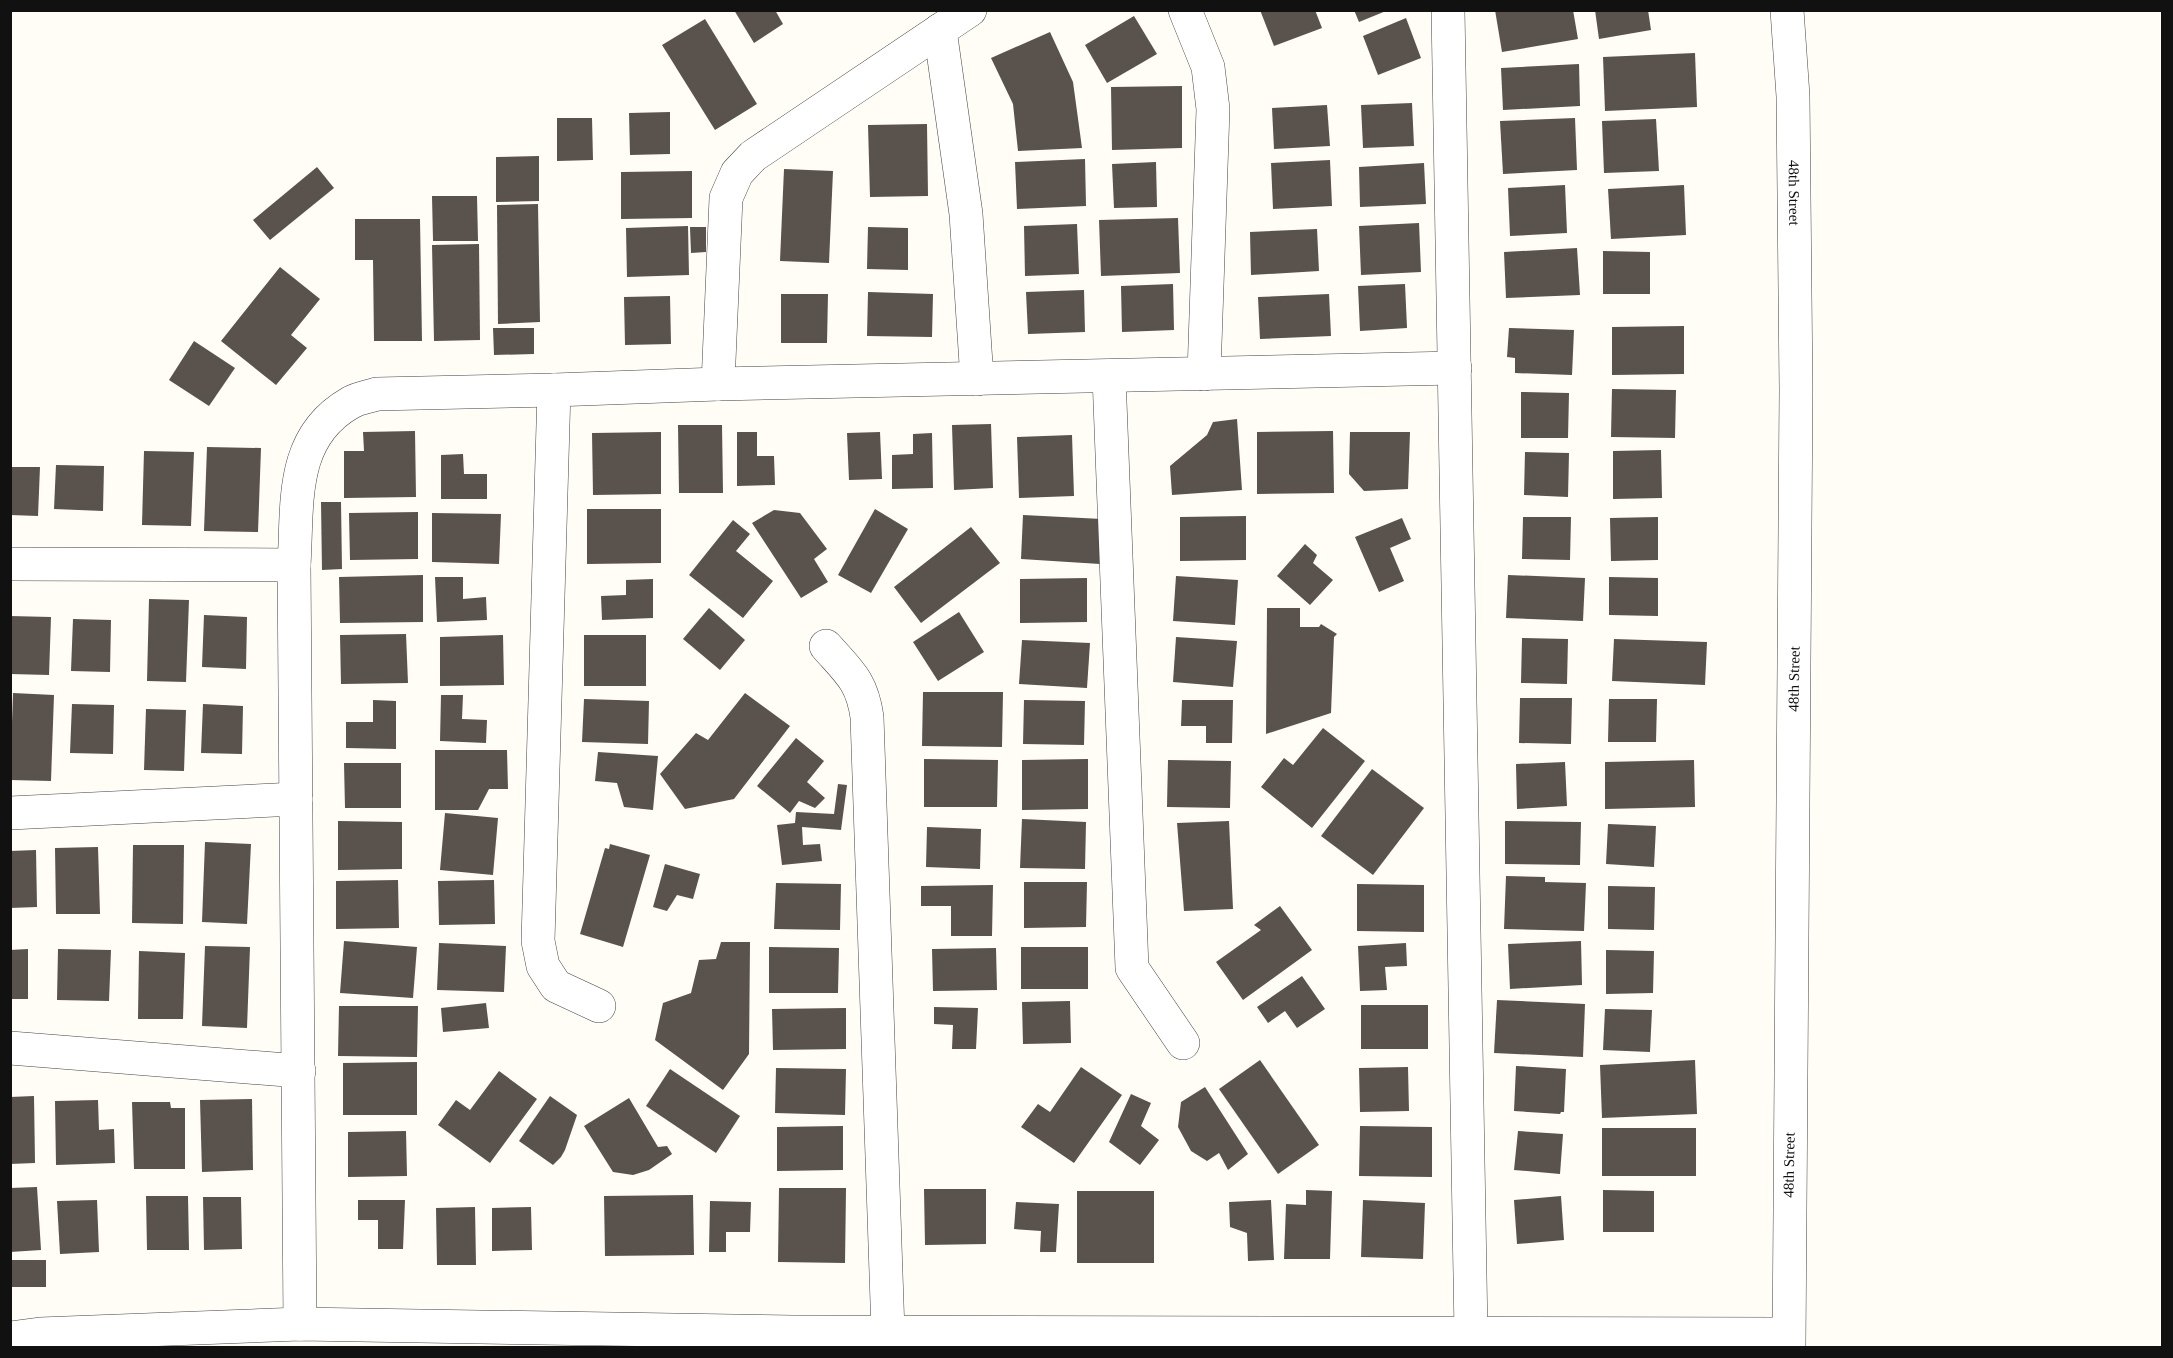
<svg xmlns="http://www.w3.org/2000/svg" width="2173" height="1358" viewBox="0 0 2173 1358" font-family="Georgia,serif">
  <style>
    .building { fill: #5a524d }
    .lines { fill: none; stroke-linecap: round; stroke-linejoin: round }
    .street-casing { stroke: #444; stroke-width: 34 }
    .street { stroke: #fff; stroke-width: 33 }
    .labels { text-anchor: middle; stroke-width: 6; stroke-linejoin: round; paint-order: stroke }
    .street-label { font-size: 15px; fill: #111; stroke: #fff }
  </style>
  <rect width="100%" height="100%" fill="#fffdf5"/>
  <!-- building -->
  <g class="building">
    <polygon points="734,10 775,10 783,24 754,43"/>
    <polygon points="1260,10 1315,10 1322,28 1274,46"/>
    <polygon points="1354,10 1386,10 1386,11 1359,22"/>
    <polygon points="1495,10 1573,10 1578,39 1502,52"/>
    <polygon points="1595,10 1648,10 1651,30 1599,39"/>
    <polygon points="1134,16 1157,54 1107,83 1085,45"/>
    <polygon points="1406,18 1421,58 1378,75 1363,36"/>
    <polygon points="705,19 757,104 715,130 662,45"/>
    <polygon points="1050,32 1073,82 1082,148 1018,151 1013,104 991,58"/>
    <polygon points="1695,53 1697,107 1605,111 1603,57"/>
    <polygon points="1579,64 1580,106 1503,110 1501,68"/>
    <polygon points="1182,86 1182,148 1112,150 1111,87"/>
    <polygon points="1412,103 1414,146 1363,148 1361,105"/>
    <polygon points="1327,105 1330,146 1274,149 1272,108"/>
    <polygon points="670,112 670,154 630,155 629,113"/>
    <polygon points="557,118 592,118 593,160 557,161"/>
    <polygon points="1575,118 1577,170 1503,174 1500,121"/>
    <polygon points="1656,119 1659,171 1604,173 1602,121"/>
    <polygon points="927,124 928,196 870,197 868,125"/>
    <polygon points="539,156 539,201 496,202 496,157"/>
    <polygon points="1085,159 1086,206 1017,209 1015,162"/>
    <polygon points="1330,160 1332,206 1273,209 1271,163"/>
    <polygon points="1156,162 1157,207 1114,208 1112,164"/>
    <polygon points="1424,163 1426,204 1360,207 1359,167"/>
    <polygon points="317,167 334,188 270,240 253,220"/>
    <polygon points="784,169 833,171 829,263 780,261"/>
    <polygon points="692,171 692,218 621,219 621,172"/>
    <polygon points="1565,185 1567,233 1510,236 1508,188"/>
    <polygon points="1684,185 1686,235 1611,239 1608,189"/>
    <polygon points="432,196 477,196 478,241 433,241"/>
    <polygon points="538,204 540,322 498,324 497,205"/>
    <polygon points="1178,218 1180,273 1101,276 1099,220"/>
    <polygon points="355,219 420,219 422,341 374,341 373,260 355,260"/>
    <polygon points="1419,223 1421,272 1361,275 1359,226"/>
    <polygon points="1077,224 1079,274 1025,276 1024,226"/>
    <polygon points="688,226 689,275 627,277 626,228"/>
    <polygon points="690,227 706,227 706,252 691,253"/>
    <polygon points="868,227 908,228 908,270 867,269"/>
    <polygon points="1317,229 1319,271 1251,275 1250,232"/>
    <polygon points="479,244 480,340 434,341 432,245"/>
    <polygon points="1577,248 1580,295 1506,298 1504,252"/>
    <polygon points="1603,251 1650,252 1650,294 1603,294"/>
    <polygon points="280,267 320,299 291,335 307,348 276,385 221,341"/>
    <polygon points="1173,284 1174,330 1122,332 1121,286"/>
    <polygon points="1405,284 1407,328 1360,331 1358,286"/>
    <polygon points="1084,290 1085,332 1028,334 1026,292"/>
    <polygon points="868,292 933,294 932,337 867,336"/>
    <polygon points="781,294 828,294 827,343 781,343"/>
    <polygon points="1329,294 1331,336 1260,339 1258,297"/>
    <polygon points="670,296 671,344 625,345 624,297"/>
    <polygon points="1684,326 1684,374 1612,375 1612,327"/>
    <polygon points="493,328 534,328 534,354 494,355"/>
    <polygon points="1509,328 1574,330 1572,375 1515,373 1515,358 1507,357"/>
    <polygon points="194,341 235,368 209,406 169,380"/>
    <polygon points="1612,389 1676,390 1675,438 1611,437"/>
    <polygon points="1521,392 1569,393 1568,438 1521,438"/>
    <polygon points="1237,419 1242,490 1172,495 1170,466 1207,435 1213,422"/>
    <polygon points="991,424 993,488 954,490 952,425"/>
    <polygon points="678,425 722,425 723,493 679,493"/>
    <polygon points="415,431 416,497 344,498 344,451 364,451 363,432"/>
    <polygon points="1333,431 1334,493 1257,494 1257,432"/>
    <polygon points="661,432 661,494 593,495 592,433"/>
    <polygon points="737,432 757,432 757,456 774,456 775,485 737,486"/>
    <polygon points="880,432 882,479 849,480 847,433"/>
    <polygon points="1350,432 1410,432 1408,489 1364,491 1349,474"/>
    <polygon points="932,433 933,488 892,489 892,455 913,454 913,434"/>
    <polygon points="1072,435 1074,496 1019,498 1017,437"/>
    <polygon points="207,447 261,448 258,532 204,531"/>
    <polygon points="1661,450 1662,498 1613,499 1613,451"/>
    <polygon points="144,451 194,452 191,526 142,525"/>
    <polygon points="1525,452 1569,453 1568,497 1524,495"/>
    <polygon points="463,454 464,474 487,474 487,499 441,499 441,455"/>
    <polygon points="56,465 104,466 103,511 54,509"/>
    <polygon points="10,467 40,467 38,516 10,515"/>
    <polygon points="321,502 341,502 342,569 322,570"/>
    <polygon points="587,509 661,509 661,563 587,564"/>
    <polygon points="875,509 908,529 871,593 838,575"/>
    <polygon points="774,510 800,513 827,549 814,559 828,582 801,598 752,523"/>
    <polygon points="418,512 418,559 350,560 349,513"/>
    <polygon points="432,513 501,514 499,564 432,562"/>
    <polygon points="1023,515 1102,519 1100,564 1021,559"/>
    <polygon points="1246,516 1246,560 1180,561 1180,517"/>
    <polygon points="1523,517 1571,517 1570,560 1522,559"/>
    <polygon points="1658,517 1658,560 1611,561 1610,518"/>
    <polygon points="1402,518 1411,539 1390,548 1404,581 1379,592 1355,537"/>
    <polygon points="733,520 750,534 736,551 773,581 743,618 689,575"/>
    <polygon points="971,527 1000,563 921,623 894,587"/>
    <polygon points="1305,544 1317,555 1313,563 1333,580 1310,605 1277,576"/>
    <polygon points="423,575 423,622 340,623 339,577"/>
    <polygon points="1508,575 1585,578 1583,621 1506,618"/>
    <polygon points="1176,576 1238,580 1235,625 1173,621"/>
    <polygon points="435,577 463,577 463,599 486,597 487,620 437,622"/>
    <polygon points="1609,577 1658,578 1658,616 1609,615"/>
    <polygon points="1087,578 1087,622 1020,623 1020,579"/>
    <polygon points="653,579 653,618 602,620 601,596 626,595 626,580"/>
    <polygon points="149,599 189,600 186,682 147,681"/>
    <polygon points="709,608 745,640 720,670 683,639"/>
    <polygon points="1267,608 1300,608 1300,627 1319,627 1321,624 1337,634 1334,637 1331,713 1266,734"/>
    <polygon points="959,612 984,652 938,681 913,642"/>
    <polygon points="204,615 247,617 246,669 202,667"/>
    <polygon points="10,616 51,617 49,675 10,674"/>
    <polygon points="73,619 111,620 110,672 71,671"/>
    <polygon points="406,634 408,683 341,684 340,635"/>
    <polygon points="503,635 504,685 440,686 440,637"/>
    <rect x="584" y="635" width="62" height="51"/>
    <polygon points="1176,637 1237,641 1233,687 1173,682"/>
    <polygon points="1522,638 1568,639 1567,684 1521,683"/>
    <polygon points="1614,639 1707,642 1705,685 1612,681"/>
    <polygon points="1022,640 1090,643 1087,688 1019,684"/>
    <polygon points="923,692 1003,692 1002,747 922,746"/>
    <polygon points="13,693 54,695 51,781 10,780"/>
    <polygon points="745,693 790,726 734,799 685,809 660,774 696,733 708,740"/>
    <polygon points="441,695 463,695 462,719 487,720 486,743 440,741"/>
    <polygon points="1520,698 1572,698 1571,744 1519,743"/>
    <polygon points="584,699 649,701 648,744 582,742"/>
    <polygon points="1609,699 1657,699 1656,742 1608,742"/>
    <polygon points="373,700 396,701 396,749 346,748 346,722 373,722"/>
    <polygon points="1024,700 1085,701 1084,745 1023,744"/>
    <polygon points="1182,700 1233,700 1232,743 1206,743 1206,726 1181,726"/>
    <polygon points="72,704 114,705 113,754 70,753"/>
    <polygon points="203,704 243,706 242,754 201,753"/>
    <polygon points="146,709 186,710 184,771 144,770"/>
    <polygon points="1323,728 1365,761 1312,828 1261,787 1284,758 1293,765"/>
    <polygon points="796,738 824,761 807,782 825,798 815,808 799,801 790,813 757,786"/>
    <polygon points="435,750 507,750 508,789 489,789 478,810 435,810"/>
    <polygon points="598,752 658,756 653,810 624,807 617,783 595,781"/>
    <polygon points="924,759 998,760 997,807 924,807"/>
    <polygon points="1088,759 1088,809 1022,810 1022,760"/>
    <polygon points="1168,760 1231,761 1230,808 1167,807"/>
    <polygon points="1694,760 1695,807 1605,809 1605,762"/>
    <polygon points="1565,762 1567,806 1517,809 1516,764"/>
    <polygon points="344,763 401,763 401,808 345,808"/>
    <polygon points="1372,769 1424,808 1373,875 1321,836"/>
    <polygon points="838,784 847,785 841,830 802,827 803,845 820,844 822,861 782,865 777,825 795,823 796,812 834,814"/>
    <polygon points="445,813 498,818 493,875 440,870"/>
    <polygon points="1022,819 1086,822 1085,869 1020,868"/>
    <polygon points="338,821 402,822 402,869 338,870"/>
    <polygon points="1229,821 1233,909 1184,911 1177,823"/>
    <polygon points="1505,821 1581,822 1580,865 1505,864"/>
    <polygon points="1608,824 1656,826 1654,867 1606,864"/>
    <polygon points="927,827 981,829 980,869 926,867"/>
    <polygon points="205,842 251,844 247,924 202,922"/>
    <polygon points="610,844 650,855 623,947 580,934 605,848 609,849"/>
    <polygon points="133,845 184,845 183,924 132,923"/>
    <polygon points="98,847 100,914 56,914 55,848"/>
    <polygon points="36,850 37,907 10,908 10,851"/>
    <polygon points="665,864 700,874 693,899 677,895 667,911 653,907"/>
    <polygon points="1506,876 1545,877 1545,882 1586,883 1584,931 1504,929"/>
    <polygon points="398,880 399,928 336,929 336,881"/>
    <polygon points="494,880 495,924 439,925 438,881"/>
    <polygon points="1024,882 1087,882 1086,927 1024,928"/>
    <polygon points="776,883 841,884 840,930 774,929"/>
    <polygon points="1357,884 1424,885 1424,932 1357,931"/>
    <polygon points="993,885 992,936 951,936 951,906 921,906 921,886"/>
    <polygon points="1608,886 1655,887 1654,930 1608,929"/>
    <polygon points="1280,906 1312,950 1243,1000 1216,962 1261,930 1254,925"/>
    <polygon points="344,941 417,947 413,998 340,993"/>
    <polygon points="1581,941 1582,985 1510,989 1508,944"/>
    <polygon points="721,942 750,942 749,1054 723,1090 655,1040 663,1003 691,993 699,960 716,959"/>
    <polygon points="439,943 506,946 504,992 437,990"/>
    <polygon points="1406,943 1407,966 1385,967 1387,990 1360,991 1358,946"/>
    <polygon points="205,946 250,947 247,1028 202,1026"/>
    <polygon points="769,947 839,948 838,993 769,993"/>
    <rect x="1021" y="947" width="67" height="42"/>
    <polygon points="996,948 997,990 933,991 932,949"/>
    <polygon points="28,949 28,999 10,999 10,950"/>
    <polygon points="58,949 111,950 109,1001 57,1000"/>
    <polygon points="1606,950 1654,951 1653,993 1606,994"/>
    <polygon points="139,951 185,953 183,1019 138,1019"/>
    <polygon points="1302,976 1325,1009 1297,1028 1285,1011 1268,1023 1257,1007"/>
    <polygon points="1497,1000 1585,1004 1583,1057 1494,1053"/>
    <polygon points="1070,1001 1071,1043 1023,1044 1022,1002"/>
    <polygon points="486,1003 489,1028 443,1032 441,1008"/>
    <rect x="1361" y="1005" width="67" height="44"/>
    <polygon points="339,1006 418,1006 417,1057 338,1056"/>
    <polygon points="934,1007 978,1008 976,1049 952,1049 953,1025 934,1024"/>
    <polygon points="846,1008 846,1049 773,1050 772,1009"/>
    <polygon points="1605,1009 1652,1010 1650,1052 1603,1050"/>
    <polygon points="1260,1060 1319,1145 1278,1174 1219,1089"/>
    <polygon points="1695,1060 1697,1114 1602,1118 1600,1065"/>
    <polygon points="417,1062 417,1115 343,1115 343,1063"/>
    <polygon points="1516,1066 1566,1069 1564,1112 1561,1112 1560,1114 1514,1111"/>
    <polygon points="1081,1067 1122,1095 1074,1163 1021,1127 1038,1104 1050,1112"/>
    <polygon points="1408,1067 1409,1111 1360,1112 1359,1068"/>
    <polygon points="776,1068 846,1069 845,1115 775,1113"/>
    <polygon points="670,1069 740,1116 716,1153 646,1106"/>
    <polygon points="499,1071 537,1099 490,1163 438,1125 456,1100 470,1110"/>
    <polygon points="1205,1087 1248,1154 1228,1170 1219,1153 1207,1161 1191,1151 1178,1127 1181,1102"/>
    <polygon points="1131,1094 1151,1103 1141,1126 1159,1140 1140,1165 1109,1142"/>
    <polygon points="34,1096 35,1163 10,1164 10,1097"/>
    <polygon points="550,1096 577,1115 565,1150 561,1157 553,1165 519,1141"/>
    <polygon points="629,1098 658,1147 667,1146 672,1154 649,1170 633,1175 613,1172 584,1126"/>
    <polygon points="252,1099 253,1170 202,1172 200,1100"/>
    <polygon points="98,1100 99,1130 114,1129 115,1163 56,1165 55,1101"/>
    <polygon points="132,1102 170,1102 171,1108 185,1108 185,1169 134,1169"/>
    <polygon points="843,1126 843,1170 777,1171 777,1127"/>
    <polygon points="1360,1126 1432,1127 1432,1177 1359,1176"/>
    <rect x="1602" y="1128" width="94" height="48"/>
    <polygon points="406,1131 407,1176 348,1177 348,1132"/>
    <polygon points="1518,1131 1563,1134 1560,1174 1514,1170"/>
    <polygon points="37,1187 41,1250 10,1252 10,1188"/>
    <polygon points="779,1188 846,1188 845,1263 778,1262"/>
    <polygon points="924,1189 986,1189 986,1244 925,1245"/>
    <polygon points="1306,1190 1332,1191 1330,1259 1284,1259 1286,1204 1306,1205"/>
    <polygon points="1603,1190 1654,1191 1654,1232 1603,1232"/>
    <rect x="1077" y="1191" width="77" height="72"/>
    <polygon points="693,1195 694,1255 605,1256 604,1196"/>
    <polygon points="146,1196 188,1196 189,1250 147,1250"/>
    <polygon points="1561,1196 1564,1240 1517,1244 1514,1200"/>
    <polygon points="203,1197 241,1197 242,1249 204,1250"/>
    <polygon points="97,1200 99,1252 60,1254 57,1201"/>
    <polygon points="358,1200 405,1200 403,1249 378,1249 378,1220 358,1220"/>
    <polygon points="1271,1200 1274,1260 1248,1261 1247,1233 1230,1227 1229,1202"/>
    <polygon points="1363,1200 1425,1203 1423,1259 1361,1257"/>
    <polygon points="710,1201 751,1202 750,1232 726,1232 726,1252 709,1252"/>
    <polygon points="1016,1202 1059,1204 1056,1252 1040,1252 1041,1231 1014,1229"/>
    <polygon points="475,1207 476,1265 437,1265 436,1208"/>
    <polygon points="531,1207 532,1250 492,1251 492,1208"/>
    <rect x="10" y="1260" width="36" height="27"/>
  </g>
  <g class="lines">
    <!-- street casing -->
    <g class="street-casing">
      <g id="street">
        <polyline points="970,10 753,156 737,173 726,198 718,384 1455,368"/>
        <polyline points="1185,10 1208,67 1213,109 1204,374"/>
        <polyline points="1448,10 1471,1333"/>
        <path id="s1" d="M1787 10 1793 96 1796 390 1789 1348"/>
        <polyline points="940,30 966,214 977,379"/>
        <polyline points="1109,376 1132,968 1183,1043"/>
        <polyline points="10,564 294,565"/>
        <path d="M826 646C849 672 862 681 867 717L888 1332"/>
        <polyline points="10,813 296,799"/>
        <polyline points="599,1006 556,986 543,966 538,941 554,390 718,384"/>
        <polyline points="10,1048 299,1071"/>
        <path d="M300 1324 294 565C298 504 289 438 350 403 358 398 368 397 377 394L554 390"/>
        <polyline points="10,1338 40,1334 300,1324 793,1332 1788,1334"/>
      </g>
    </g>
    <!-- street -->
    <use href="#street" class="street"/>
  </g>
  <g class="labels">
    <!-- street labels -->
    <g class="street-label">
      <text dy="5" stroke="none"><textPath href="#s1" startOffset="183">48th Street</textPath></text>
      <text transform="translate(1794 679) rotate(-89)" y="5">48th Street</text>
      <text transform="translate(1789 1165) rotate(-89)" y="5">48th Street</text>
    </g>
  </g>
  <!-- border -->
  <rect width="2173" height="1358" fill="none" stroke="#111111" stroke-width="24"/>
</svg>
